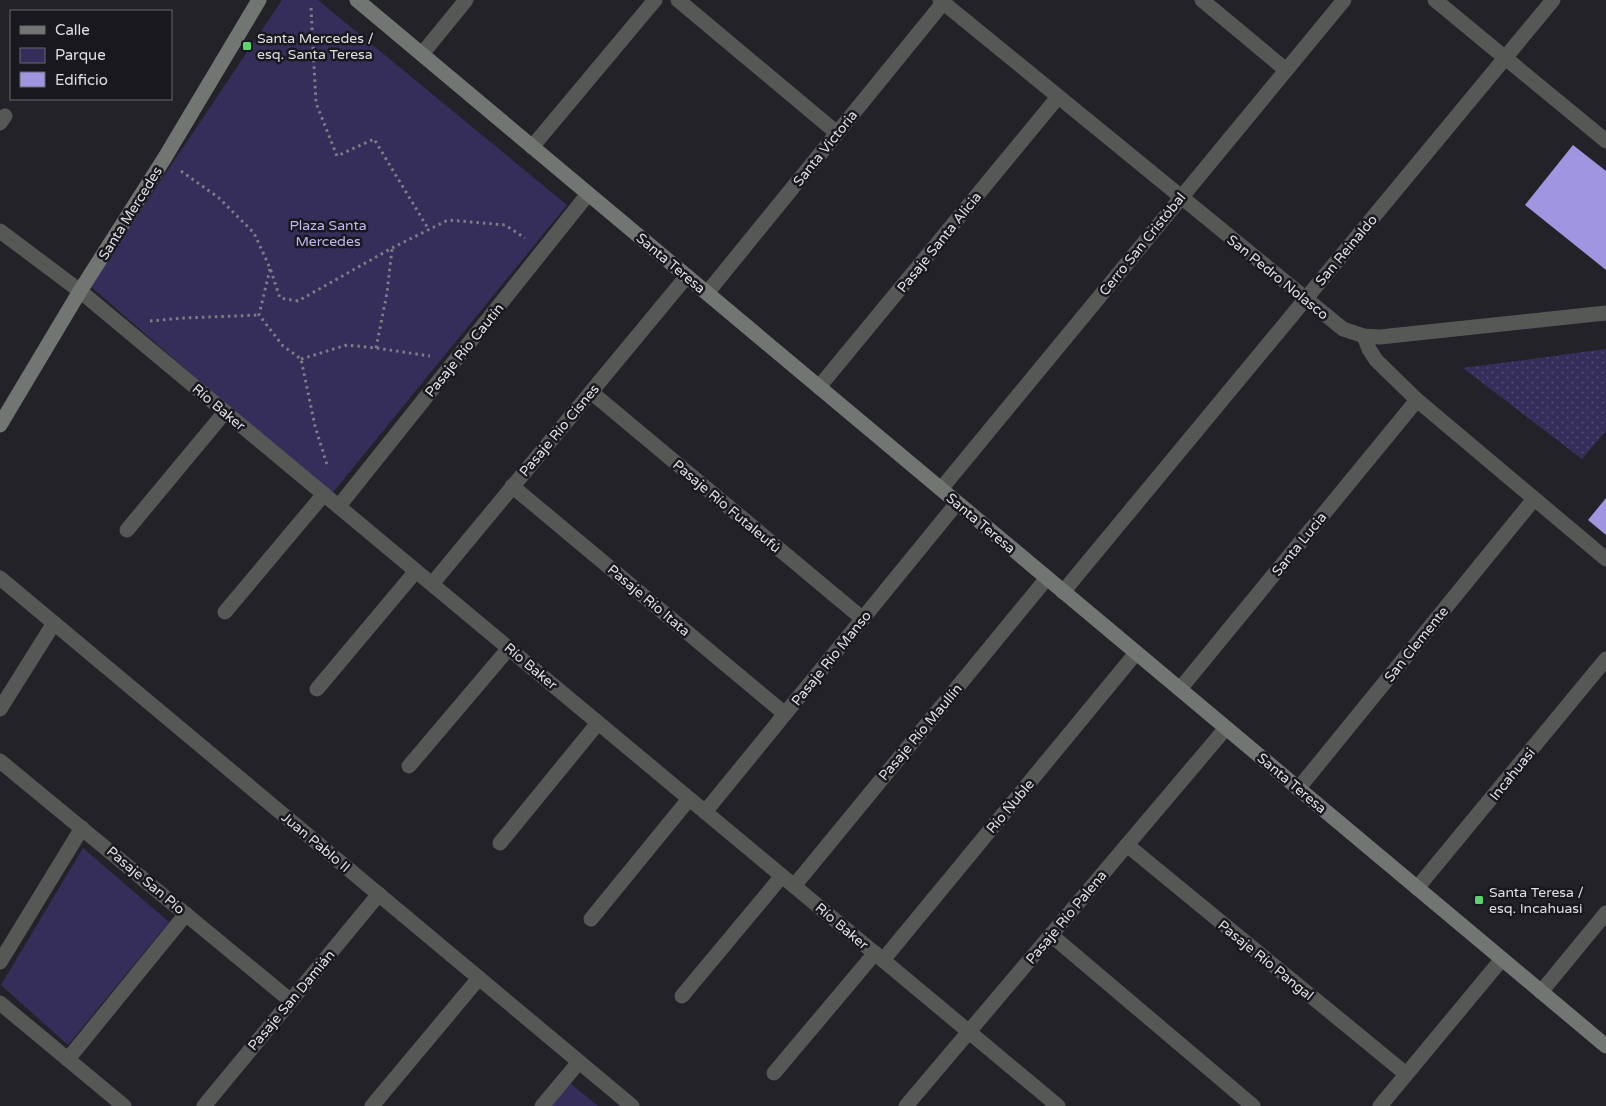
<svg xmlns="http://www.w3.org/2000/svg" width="1606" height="1106" viewBox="0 0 1606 1106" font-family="'Varela Round',sans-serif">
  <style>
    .grass { fill: url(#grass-dots) }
    .park { fill: #352d5a }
    .building { fill: #9f95e1 }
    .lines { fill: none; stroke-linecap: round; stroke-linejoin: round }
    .path { stroke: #7d7d82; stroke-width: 3; stroke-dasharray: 2.5 4; stroke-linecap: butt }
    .street { stroke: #565856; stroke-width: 15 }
    .secondary { stroke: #727672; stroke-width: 15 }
    .poi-dot { fill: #59d56f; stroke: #19181e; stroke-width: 2 }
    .labels { text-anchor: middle; stroke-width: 5; stroke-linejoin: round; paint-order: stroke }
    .poi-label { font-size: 14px; fill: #dfdfe3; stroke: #19181e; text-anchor: start }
    .street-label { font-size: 14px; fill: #dfdfe3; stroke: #19181e }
    .park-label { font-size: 14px; fill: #beb7f3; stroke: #19181e }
  </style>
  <defs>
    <pattern id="grass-dots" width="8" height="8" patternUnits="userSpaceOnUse" patternTransform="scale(1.25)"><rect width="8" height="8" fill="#352d5a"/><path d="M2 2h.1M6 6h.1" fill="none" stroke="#524b72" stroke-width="1.8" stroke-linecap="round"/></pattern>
  </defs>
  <rect width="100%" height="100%" fill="#222228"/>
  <!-- grass -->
  <polygon class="grass" points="1606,349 1606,431 1582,459 1463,368"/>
  <!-- park -->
  <g class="park">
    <polygon points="282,0 318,0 567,205 331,495 90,286"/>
    <polygon points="83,848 169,922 68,1045 1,985"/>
    <polygon points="570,1083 598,1106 550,1106"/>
  </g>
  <!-- building -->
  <g class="building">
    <polygon points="1573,145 1606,171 1606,270 1525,205"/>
    <polygon points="1606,498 1606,535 1588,520"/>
  </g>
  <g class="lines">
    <!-- path -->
    <g class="path">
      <polyline points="311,8 316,103 337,156 374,139 429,230"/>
      <polyline points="181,171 219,198 254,233 270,268 280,298 298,301 392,248 448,220 505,225 525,238"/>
      <polyline points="270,269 259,315 283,346 301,359 315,426 328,468"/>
      <polyline points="150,321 184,318 259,315"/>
      <polyline points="376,348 387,293 392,249"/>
      <polyline points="301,359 347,345 376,348 430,356"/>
    </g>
    <!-- street -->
    <g class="street">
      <polyline points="678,0 837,133"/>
      <polyline points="940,0 1343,329 1364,336 1380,337 1606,313"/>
      <polyline points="1202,0 1286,70"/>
      <polyline points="1435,0 1606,141"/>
      <polyline points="422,54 466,0"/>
      <polyline points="0,123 5,116"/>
      <polyline points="532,147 655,0"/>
      <polyline points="0,231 80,291 1058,1106"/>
      <polyline points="707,293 943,3"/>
      <polyline points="1364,336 1369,349 1376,360 1417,400 1606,559"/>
      <polyline points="819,387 1058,97"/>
      <polyline points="591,392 863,619"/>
      <polyline points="512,486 785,714"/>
      <polyline points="941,489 1344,0"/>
      <polyline points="339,506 588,194"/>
      <polyline points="127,530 225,412"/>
      <polyline points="0,578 632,1106"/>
      <polyline points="432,584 687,276"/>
      <polyline points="1063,592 1553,0"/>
      <polyline points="225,612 324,494"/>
      <polyline points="317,689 416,571"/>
      <polyline points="1180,689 1417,400"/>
      <polyline points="0,709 54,623"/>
      <polyline points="0,761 291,1001"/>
      <polyline points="409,766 509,648"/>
      <polyline points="1298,789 1534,499"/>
      <polyline points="705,812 957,503"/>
      <polyline points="500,843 598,723"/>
      <polyline points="1127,845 1406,1074"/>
      <polyline points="794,886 1047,578"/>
      <polyline points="1417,888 1606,659"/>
      <polyline points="591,919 689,799"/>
      <polyline points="1051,935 1253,1106"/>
      <polyline points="883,960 1136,653"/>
      <polyline points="0,962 82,828"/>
      <polyline points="1541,992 1606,913"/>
      <polyline points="682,996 782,876"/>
      <polyline points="0,1003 124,1106"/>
      <polyline points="68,1059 186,914"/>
      <polyline points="774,1073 875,953"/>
      <polyline points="204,1106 379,894"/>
      <polyline points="372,1106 479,978"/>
      <polyline points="542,1106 579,1062"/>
      <polyline points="906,1106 1226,728"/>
      <polyline points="1380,1106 1502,959"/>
    </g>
    <!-- secondary -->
    <g class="secondary">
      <polyline points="357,0 1606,1046"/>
      <polyline points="0,425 80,291 164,159 259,0"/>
    </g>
  </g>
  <!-- markers -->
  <g class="poi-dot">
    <rect x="242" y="41" width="10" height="10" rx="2.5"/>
    <rect x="1474" y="895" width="10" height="10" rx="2.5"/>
  </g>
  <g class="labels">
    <!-- poi labels -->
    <g class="poi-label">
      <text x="257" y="43">Santa Mercedes /<tspan x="257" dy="16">esq. Santa Teresa</tspan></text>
      <text x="1489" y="897">Santa Teresa /<tspan x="1489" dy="16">esq. Incahuasi</tspan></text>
    </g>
    <!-- street labels -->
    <g class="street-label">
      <text transform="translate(825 148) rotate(-51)" y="5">Santa Victoria</text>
      <text transform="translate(130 213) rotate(-58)" y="5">Santa Mercedes</text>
      <text transform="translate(939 242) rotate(-51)" y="5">Pasaje Santa Alicia</text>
      <text transform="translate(1142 244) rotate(-51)" y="5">Cerro San Cristóbal</text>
      <text transform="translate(1346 250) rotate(-50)" y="5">San Reinaldo</text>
      <text transform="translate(671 263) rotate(40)" y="5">Santa Teresa</text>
      <text transform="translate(1278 277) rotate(39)" y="5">San Pedro Nolasco</text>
      <text transform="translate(464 350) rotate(-51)" y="5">Pasaje Río Cautín</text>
      <text transform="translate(219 407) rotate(40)" y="5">Río Baker</text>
      <text transform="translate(559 430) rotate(-50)" y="5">Pasaje Río Cisnes</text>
      <text transform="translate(727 506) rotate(40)" y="5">Pasaje Río Futaleufú</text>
      <text transform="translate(981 523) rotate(40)" y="5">Santa Teresa</text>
      <text transform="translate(1299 544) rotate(-51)" y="5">Santa Lucia</text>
      <text transform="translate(649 600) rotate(40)" y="5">Pasaje Río Itata</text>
      <text transform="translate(1416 644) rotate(-51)" y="5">San Clemente</text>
      <text transform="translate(831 658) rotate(-51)" y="5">Pasaje Río Manso</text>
      <text transform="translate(531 666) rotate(40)" y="5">Río Baker</text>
      <text transform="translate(920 732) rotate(-50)" y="5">Pasaje Río Maullín</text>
      <text transform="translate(1512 774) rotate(-51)" y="5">Incahuasi</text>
      <text transform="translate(1292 783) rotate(40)" y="5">Santa Teresa</text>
      <text transform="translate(1010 806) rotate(-50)" y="5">Río Ñuble</text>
      <text transform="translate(316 842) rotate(40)" y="5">Juan Pablo II</text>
      <text transform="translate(146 880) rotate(40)" y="5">Pasaje San Pío</text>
      <text transform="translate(1066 917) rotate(-50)" y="5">Pasaje Río Palena</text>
      <text transform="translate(842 926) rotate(40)" y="5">Río Baker</text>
      <text transform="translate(1266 960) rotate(39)" y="5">Pasaje Río Pangal</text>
      <text transform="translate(291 1000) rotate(-50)" y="5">Pasaje San Damián</text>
    </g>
    <!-- park labels -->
    <g class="park-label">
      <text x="328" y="230">Plaza Santa<tspan x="328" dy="16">Mercedes</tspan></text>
    </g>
  </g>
  <!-- legend -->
  <rect x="10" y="10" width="162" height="90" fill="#19181e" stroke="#68686d"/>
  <rect x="20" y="26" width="25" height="8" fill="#727672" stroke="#68686d"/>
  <text x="55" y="35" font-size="15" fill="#dfdfe3">Calle</text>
  <rect x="20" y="48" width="25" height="15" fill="#352d5a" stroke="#68686d"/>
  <text x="55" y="60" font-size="15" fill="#dfdfe3">Parque</text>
  <rect x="20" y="72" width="25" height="15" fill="#9f95e1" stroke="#68686d"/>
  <text x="55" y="85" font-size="15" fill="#dfdfe3">Edificio</text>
</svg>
